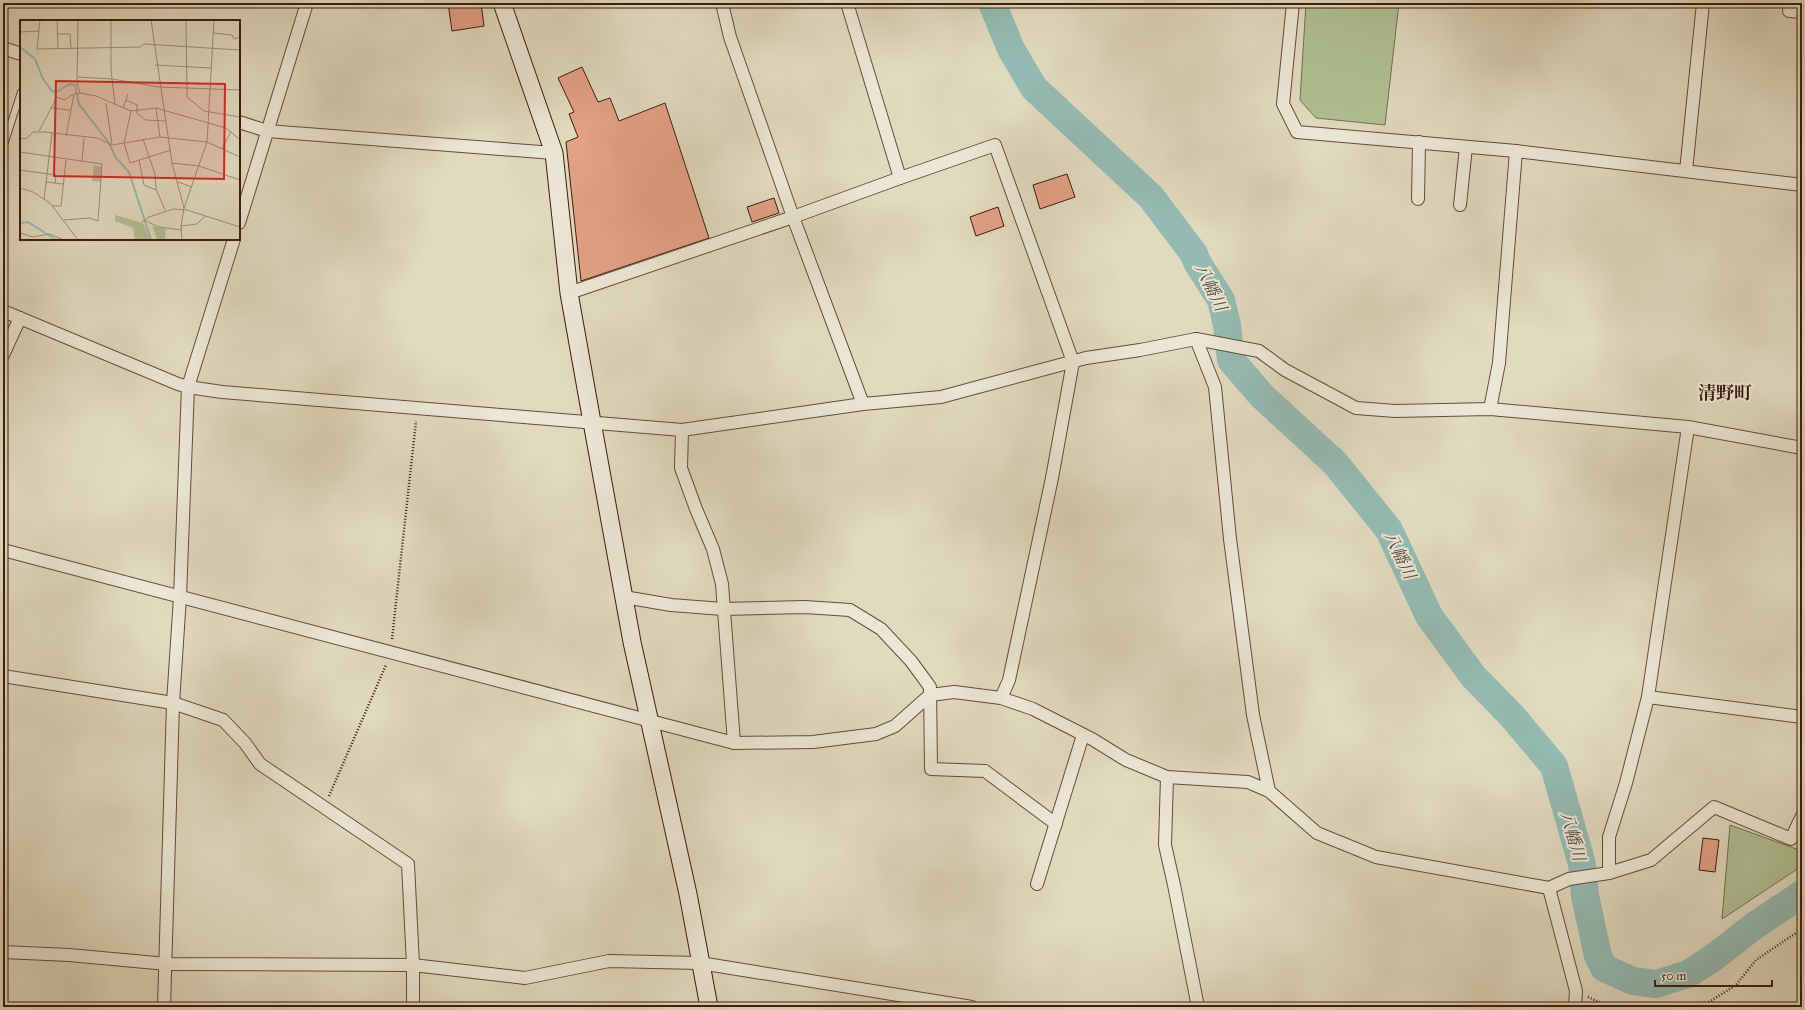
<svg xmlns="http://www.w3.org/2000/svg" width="1805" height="1010" viewBox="0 0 1805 1010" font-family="'IM FELL Great Primer','Noto Serif JP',serif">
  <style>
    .green { fill: #b0c094; stroke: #766e50 }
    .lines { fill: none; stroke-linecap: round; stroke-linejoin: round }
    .river { stroke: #94bbb2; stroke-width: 28 }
    .building { fill: #e3a185; stroke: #3b1c0b }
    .lane-casing { stroke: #644c38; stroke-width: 8 }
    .street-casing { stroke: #644c38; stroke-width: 14 }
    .secondary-casing { stroke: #3b1c0b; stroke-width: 19 }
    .path { stroke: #3b1c0b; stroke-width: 2.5; stroke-dasharray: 1 2; stroke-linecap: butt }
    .lane { stroke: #ece7d5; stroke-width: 6 }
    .street { stroke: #ece7d5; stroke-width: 12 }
    .secondary { stroke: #ece7d5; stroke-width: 17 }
    .labels { text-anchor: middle; stroke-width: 4; stroke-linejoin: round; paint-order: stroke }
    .water-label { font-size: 17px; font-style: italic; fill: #564c3d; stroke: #ece7d5 }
    .quarter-label { font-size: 18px; font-weight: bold; fill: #3b1c0b; stroke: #ece7d5 }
    .inset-river { fill: none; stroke: #94bbb2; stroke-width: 2 }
    .inset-road { fill: none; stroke: #9f8e77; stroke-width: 1 }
    .view { fill: #d62828; fill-opacity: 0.15; stroke: #d62828; stroke-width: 2 }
    .inset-edge { fill: none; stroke: #3b1c0b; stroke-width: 2 }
  </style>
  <rect width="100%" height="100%" fill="#e1dabf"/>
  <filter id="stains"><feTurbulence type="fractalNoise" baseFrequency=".005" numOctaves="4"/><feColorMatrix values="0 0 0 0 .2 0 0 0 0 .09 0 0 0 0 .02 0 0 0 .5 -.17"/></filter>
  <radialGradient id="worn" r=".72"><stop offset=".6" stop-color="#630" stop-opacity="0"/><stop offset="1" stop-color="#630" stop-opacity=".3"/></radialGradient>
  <!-- green -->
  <g class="green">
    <polygon points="1306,3 1399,3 1385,125 1316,118 1300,100"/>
    <polygon points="1730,825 1802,851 1802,866 1722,919"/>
  </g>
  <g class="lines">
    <!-- river -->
    <polyline class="river" points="992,3 1011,49 1034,88 1151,197 1194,254 1197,262 1221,300 1227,325 1231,360 1262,396 1335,463 1389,530 1429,616 1473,676 1512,716 1554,766 1582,864 1585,896 1598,956 1604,968 1633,981 1656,984 1688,974 1713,958 1754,926 1802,894"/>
  </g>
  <!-- building -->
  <g class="building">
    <polygon points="448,3 481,3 484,26 452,31"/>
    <polygon points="582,67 598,102 610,98 619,121 665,103 709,238 581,281 566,142 578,137 569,114 574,112 558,78"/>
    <polygon points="1067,174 1075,197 1040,209 1033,185"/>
    <polygon points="774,198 779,213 752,222 747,207"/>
    <polygon points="998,207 1004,226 976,236 970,217"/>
    <polygon points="1703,838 1719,840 1715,872 1699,870"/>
  </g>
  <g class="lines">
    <!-- lane casing -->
    <g class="lane-casing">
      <polyline id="lane" points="3,148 21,92"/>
    </g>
    <!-- street casing -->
    <g class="street-casing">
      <g id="street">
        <polyline points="722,3 730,37 793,217 863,404"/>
        <polyline points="847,3 900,178"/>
        <polyline points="1293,3 1283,104 1297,132 1516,151 1802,185"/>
        <polyline points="1790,3 1789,11 1802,12"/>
        <polyline points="3,48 21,54"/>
        <polyline points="239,122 267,131 554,153"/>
        <polyline points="1686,171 1703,3"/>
        <polyline points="1418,199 1419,142"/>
        <polyline points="1460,205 1466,147"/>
        <polyline points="239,223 307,3"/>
        <polyline points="569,293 793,217 900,178 995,145 1073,362 1052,478 1009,680 1001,698"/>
        <polyline points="3,311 178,384 188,387 222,392 682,430 863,404 941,397 1086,358 1140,350 1196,339 1259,351 1285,370 1356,408 1395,411 1490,409 1688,427 1802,448"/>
        <polyline points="1196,339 1215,387 1230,539 1253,715 1269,791"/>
        <polyline points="3,355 20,318"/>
        <polyline points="1490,409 1499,363 1516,151"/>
        <polyline points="682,430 681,468 696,509 713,549 722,584 734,743"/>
        <polyline points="3,550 734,743 813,742 876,734 895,726 930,695 954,692 1001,698 1033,709 1092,739 1126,760 1167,777 1248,782 1269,791 1317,833 1376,857 1549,888 1569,879 1609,873 1609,837 1626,783 1648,697 1688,427"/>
        <polyline points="624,597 671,605 723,609 805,607 850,610 881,629 911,661 930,687 931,769 985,771 1056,824"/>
        <polyline points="3,676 173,703 223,720 245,743 260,764 408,864 413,965 413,1007"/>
        <polyline points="1648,697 1802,717"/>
        <polyline points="1167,777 1165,845 1174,885 1198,1007"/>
        <polyline points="1609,873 1651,860 1714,807 1791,839 1802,816"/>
        <polyline points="1037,884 1083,735"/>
        <polyline points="1549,888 1576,991 1575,1007"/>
        <polyline points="3,952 69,955 167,964 413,965 525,978 609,961 700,963 972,1007"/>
        <polyline points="164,1007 173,703 180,597 188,387 234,239"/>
      </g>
    </g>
    <!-- secondary casing -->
    <g class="secondary-casing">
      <polyline id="secondary" points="502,3 554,153 569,293 592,422 632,642 688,894 709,1007"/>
    </g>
    <!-- path -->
    <g class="path">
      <polyline points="392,639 416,421"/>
      <polyline points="329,796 386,665"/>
      <polyline points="1588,997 1610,1007"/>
      <polyline points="1701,1007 1736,985 1756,960 1802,929"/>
    </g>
    <!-- lane -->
    <use href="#lane" class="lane"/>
    <!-- street -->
    <use href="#street" class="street"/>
    <!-- secondary -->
    <use href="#secondary" class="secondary"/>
  </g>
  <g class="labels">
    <!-- water labels -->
    <g class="water-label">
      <text transform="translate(1211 287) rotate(64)" y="6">八幡川</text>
      <text transform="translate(1400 555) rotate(64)" y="6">八幡川</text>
      <text transform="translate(1573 836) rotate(74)" y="6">八幡川</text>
    </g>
    <!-- quarter labels -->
    <g class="quarter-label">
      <text x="1725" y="399">清野町</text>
    </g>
  </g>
  <!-- overview -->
  <g transform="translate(20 20)">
    <rect width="220" height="220" fill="#e1dabf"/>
    <path d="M74 145 82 147 81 162 72 161ZM95 195 123 203 130 220H115L113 208 95 201ZM132 206 146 209 145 220 137 219Z" fill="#b0c094"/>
    <path class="inset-river" d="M0 27 15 39 23 59 32 71 36 72 50 64 55 65 59 84 89 123 96 138 109 152 131 220M0 203 8 202 36 220"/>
    <path class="inset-road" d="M20 0 17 29 120 27 124 24 220 30M37 0 38 29M58 0 57 63 60 73M91 0V50L95 84M131 0 152 143 164 188 161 206 162 220M166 0 167 77 184 91 220 97M0 12 19 11M193 13 212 15 214 19 220 17M37 14H50L51 29M135 45 191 48M58 57 92 59 139 67 220 70M106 80 117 85V93L125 100 146 101M86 83 92 125M31 88 50 90M103 88 108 74M136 88 140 117M111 91 104 123 110 143 151 130M19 111 37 77 44 80 54 74M46 116 54 74 60 73 76 76 111 91 136 88 206 108 220 120M0 118 6 119 13 112H25L77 118 92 125 140 117 187 122 220 137M123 119 135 154 136 169 145 190M202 129 211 111M0 132 82 144 78 201 70 198 44 200M119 140 124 165 136 170M62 142 64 118M152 143 179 146 220 160M0 150 36 155 35 163M26 162 43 164M158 162 172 167M0 168 13 172 30 183 58 220M24 179 32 113M32 186H41L46 140M164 188 187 122 194 0M126 201 139 207 161 210M122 202 129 197 153 189 167 190 220 207M161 206 177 204 185 196M0 213 13 217 29 214 44 220"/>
    <path class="view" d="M36 61 205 64 204 159 34 156Z"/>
    <rect width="220" height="220" class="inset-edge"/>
  </g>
  <!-- margin -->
  <rect width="1805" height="1010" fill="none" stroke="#e1dabf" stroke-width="16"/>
  <rect x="4" y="4" width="1797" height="1002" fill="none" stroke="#3b1c0b" stroke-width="2"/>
  <rect x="8" y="8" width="1789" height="994" fill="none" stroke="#3b1c0b"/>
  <!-- scale -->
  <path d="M1655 980v6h117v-6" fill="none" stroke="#3b1c0b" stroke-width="2"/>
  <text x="1661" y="980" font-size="12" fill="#3b1c0b" stroke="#ece7d5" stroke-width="3" paint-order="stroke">50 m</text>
  <rect width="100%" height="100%" filter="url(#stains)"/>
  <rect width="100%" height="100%" fill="url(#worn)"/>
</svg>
